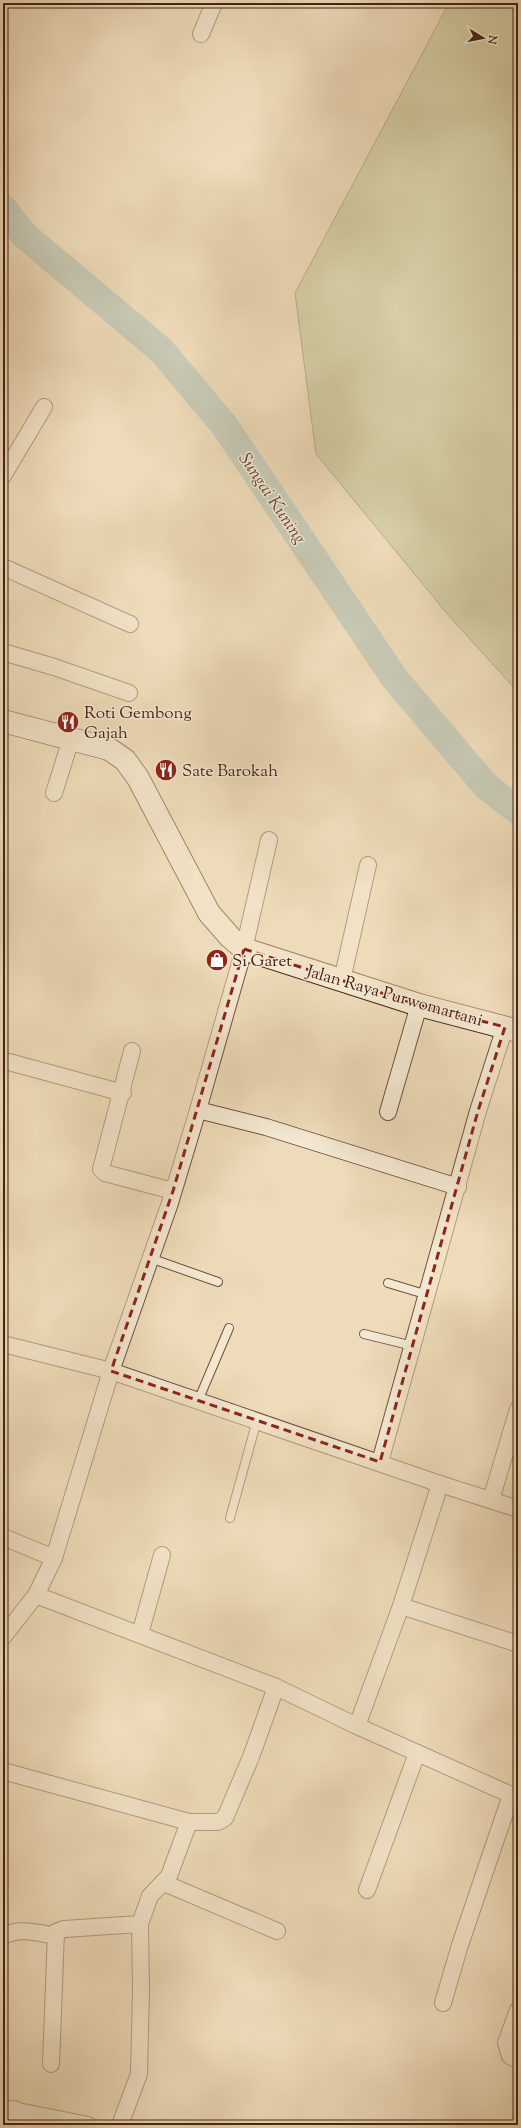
<svg xmlns="http://www.w3.org/2000/svg" width="521" height="2128" viewBox="0 0 521 2128" font-family="'Sorts Mill Goudy',serif">
  <style>
    .green { fill: #bbc08e; stroke: #807150 }
    .lines { fill: none; stroke-linecap: round; stroke-linejoin: round }
    .river { stroke: #9bb9b6; stroke-width: 28 }
    .lane-casing { stroke: #6f503c; stroke-width: 10 }
    .street-casing { stroke: #6f503c; stroke-width: 18 }
    .secondary-casing { stroke: #452212; stroke-width: 24 }
    .lane { stroke: #f4e8d2; stroke-width: 8 }
    .street { stroke: #f4e8d2; stroke-width: 16 }
    .secondary { stroke: #f4e8d2; stroke-width: 22 }
    .marked { fill: none; stroke: #8f2418; stroke-width: 3; stroke-dasharray: 8 5; stroke-linejoin: round }
    .labels { text-anchor: middle; stroke-width: 3; stroke-linejoin: round; paint-order: stroke }
    .poi-label { font-size: 17px; fill: #452212; stroke: #f4e8d2; text-anchor: start }
    .street-label { font-size: 17px; fill: #452212; stroke: #f4e8d2 }
    .water-label { font-size: 18px; font-style: italic; fill: #5a483b; stroke: #f4e8d2 }
  </style>
  <rect width="100%" height="100%" fill="#eedbb9"/>
  <filter id="stains"><feTurbulence type="fractalNoise" baseFrequency=".005" numOctaves="4"/><feColorMatrix values="0 0 0 0 .2 0 0 0 0 .09 0 0 0 0 .02 0 0 0 .5 -.17"/></filter>
  <radialGradient id="worn" r=".72"><stop offset=".6" stop-color="#630" stop-opacity="0"/><stop offset="1" stop-color="#630" stop-opacity=".3"/></radialGradient>
  <!-- green -->
  <polygon class="green" points="449,3 505,3 518,9 518,692 449,616 316,454 295,293"/>
  <g class="lines">
    <!-- river -->
    <polyline class="river" points="3,208 24,235 161,350 224,425 395,679 486,786 518,811"/>
    <!-- lane casing -->
    <g class="lane-casing">
      <g id="lane">
        <polyline points="150,1258 218,1282"/>
        <polyline points="388,1283 428,1295"/>
        <polyline points="364,1334 413,1346"/>
        <polyline points="198,1401 229,1328"/>
        <polyline points="230,1518 257,1420"/>
      </g>
    </g>
    <!-- street casing -->
    <g class="street-casing">
      <g id="street">
        <polyline points="201,34 214,3"/>
        <polyline points="3,476 44,407"/>
        <polyline points="3,567 130,624"/>
        <polyline points="3,652 54,667 129,693"/>
        <polyline points="54,793 71,739"/>
        <polyline points="342,980 368,865"/>
        <polyline points="132,1051 101,1169 105,1173 173,1191"/>
        <polyline points="9,1062 123,1093"/>
        <polyline points="198,1110 266,1127 458,1187"/>
        <polyline points="388,1112 419,1005"/>
        <polyline points="3,1344 111,1371 440,1484 518,1509"/>
        <polyline points="380,1462 478,1111 505,1027"/>
        <polyline points="491,1500 518,1409"/>
        <polyline points="3,1537 54,1558"/>
        <polyline points="36,1595 276,1687 357,1726 518,1798"/>
        <polyline points="401,1606 518,1644"/>
        <polyline points="140,1634 162,1555"/>
        <polyline points="3,1637 36,1595 54,1558 111,1371 170,1203 198,1110 244,949 269,840"/>
        <polyline points="357,1726 401,1606 440,1484"/>
        <polyline points="3,1771 189,1822 169,1876 150,1896 140,1924 141,1990 139,2074 120,2125"/>
        <polyline points="189,1822 218,1822 225,1818 251,1757 276,1687"/>
        <polyline points="164,1883 277,1931"/>
        <polyline points="367,1890 417,1753"/>
        <path d="M3 1936C20 1927 38 1933 56 1936"/>
        <polyline points="443,2003 460,1945 511,1795"/>
        <polyline points="518,2010 506,2043 510,2056 518,2060"/>
        <polyline points="51,2064 56,1932 64,1929 140,1924"/>
        <polyline points="3,2108 88,2125"/>
        <polyline points="12,2125 15,2109"/>
      </g>
    </g>
    <!-- secondary casing -->
    <g class="secondary-casing">
      <polyline id="secondary" points="3,721 109,749 125,760 138,778 209,913 230,937 244,949 419,1005 518,1031"/>
    </g>
    <!-- lane -->
    <use href="#lane" class="lane"/>
    <!-- street -->
    <use href="#street" class="street"/>
    <!-- secondary -->
    <use href="#secondary" class="secondary"/>
  </g>
  <!-- marked area -->
  <path d="M0 0H521V2128H0ZM244 949 419 1005 505 1027 478 1111 380 1462 111 1371 173 1191Z" fill="#eedbb9" fill-opacity=".55" fill-rule="evenodd"/>
  <path class="marked" d="M244 949 419 1005 505 1027 478 1111 380 1462 111 1371 173 1191Z"/>
  <!-- icons -->
  <defs>
    <g id="restaurant-disc" transform="scale(1.15)"><circle r="9.5" fill="#8f2418" stroke="#f4e8d2"/><path d="M-5-6h1v4h1v-4h1v4h1v-4h1v5L-1.5 .5V6h-2V.5L-5-1ZM5-6V6H3V1.5H1.5Q1.5-4 5-6Z" fill="#fff"/></g>
    <g id="shop-disc" transform="scale(1.15)"><circle r="9.5" fill="#8f2418" stroke="#f4e8d2"/><path d="M-5-2.5h2.3a2.7 3.5 0 0 1 5.4 0H5L5.5 6h-11ZM-1.5-2.5h3a1.5 2.3 0 0 0-3 0Z" fill="#fff"/></g>
  </defs>
  <g fill-rule="evenodd">
    <use href="#restaurant-disc" x="68" y="722"/>
    <use href="#restaurant-disc" x="166" y="770"/>
    <use href="#shop-disc" x="217" y="960"/>
  </g>
  <g class="labels">
    <!-- poi labels -->
    <g class="poi-label">
      <text x="84" y="718">Roti Gembong<tspan x="84" dy="20">Gajah</tspan></text>
      <text x="182" y="776">Sate Barokah</text>
      <text x="232" y="966">Si Garet</text>
    </g>
    <!-- street labels -->
    <g class="street-label">
      <text transform="translate(395 995) rotate(16)" y="6">Jalan Raya Purwomartani</text>
    </g>
    <!-- water labels -->
    <g class="water-label">
      <text transform="translate(273 498) rotate(56)" y="6">Sungai Kuning</text>
    </g>
  </g>
  <!-- margin -->
  <rect width="521" height="2128" fill="none" stroke="#eedbb9" stroke-width="16"/>
  <rect x="4" y="4" width="513" height="2120" fill="none" stroke="#452212" stroke-width="2"/>
  <rect x="8" y="8" width="505" height="2112" fill="none" stroke="#452212"/>
  <!-- north arrow -->
  <g transform="translate(483 38) rotate(100)" stroke="#f4e8d2" stroke-width="3" paint-order="stroke">
  <path d="M0-3L7 15L0 10L-7 15Z" fill="#452212"/>
  <text y="-6" font-size="11" font-weight="bold" text-anchor="middle" fill="#452212">N</text>
  </g>
  <rect width="100%" height="100%" filter="url(#stains)"/>
  <rect width="100%" height="100%" fill="url(#worn)"/>
</svg>
